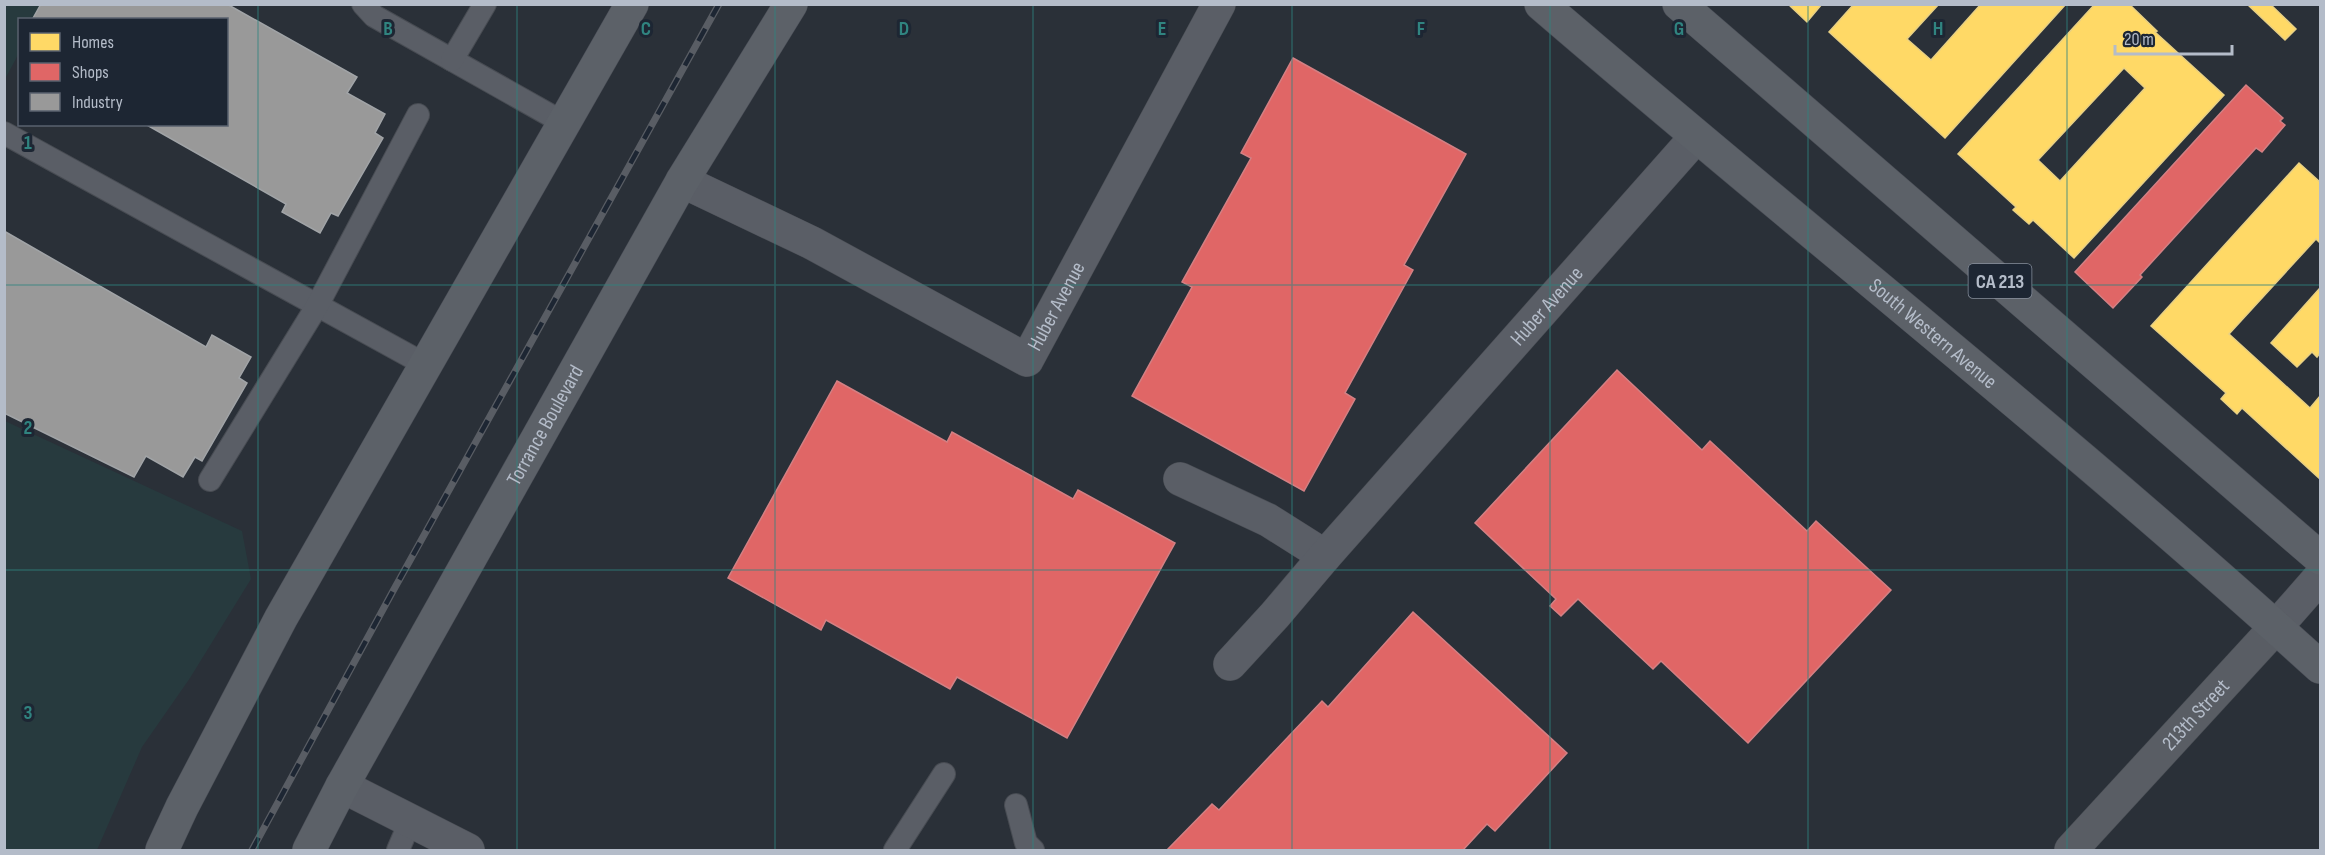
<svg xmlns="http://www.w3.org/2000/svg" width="2325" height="855" viewBox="0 0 2325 855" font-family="'Sofia Sans Condensed',sans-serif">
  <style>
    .green { fill: #273a3e }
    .homes { fill: #ffd966; stroke: #e8d084; stroke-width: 1.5; fill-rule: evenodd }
    .shops { fill: #e06666; stroke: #d38084; stroke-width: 1.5 }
    .industry { fill: #999; stroke: #a1a4a7; stroke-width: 1.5 }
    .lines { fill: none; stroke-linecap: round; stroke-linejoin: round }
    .lane-casing { stroke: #484c53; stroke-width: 24 }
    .street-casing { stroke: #484c53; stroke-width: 34 }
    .secondary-casing { stroke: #484c53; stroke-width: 34 }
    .primary-casing { stroke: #484c55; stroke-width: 34 }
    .lane { stroke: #5a5e66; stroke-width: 22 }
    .street { stroke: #5a5e66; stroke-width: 33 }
    .secondary { stroke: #595d64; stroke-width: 33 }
    .primary { stroke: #5c6168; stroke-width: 33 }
    .rail-casing { stroke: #595d64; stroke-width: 7 }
    .rail { stroke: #1d2633; stroke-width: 4.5; stroke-dasharray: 14; stroke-linecap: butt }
    .grid { fill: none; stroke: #308480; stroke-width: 1.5; stroke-opacity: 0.55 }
    .labels { text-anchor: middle; stroke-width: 6; stroke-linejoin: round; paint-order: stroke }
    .shield { fill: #1d2633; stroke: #878f9c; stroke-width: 1.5 }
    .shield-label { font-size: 20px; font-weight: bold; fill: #b4bcc9 }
    .street-label { font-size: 21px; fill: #b4bcc9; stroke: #1d2633 }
    .grid-label { font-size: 20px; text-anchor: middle; font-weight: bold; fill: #308480; stroke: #1d2633; stroke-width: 6; stroke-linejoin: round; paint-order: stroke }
  </style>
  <rect width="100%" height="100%" fill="#2a3038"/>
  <!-- green -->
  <g class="green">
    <polygon points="5,5 47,5 39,19 20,20 19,53 5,79"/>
    <polygon points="5,421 242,531 251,579 190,678 142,747 97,850 5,850"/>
  </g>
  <!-- homes -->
  <g class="homes">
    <polygon points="1788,4 1822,4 1807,22"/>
    <polygon points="1854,4 1939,4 1907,39 1931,60 1981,4 2066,4 1945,138 1829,32"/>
    <path d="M2095 4H2129L2157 31 2155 32 2224 95 2074 258 2033 220 2029 224 2013 210 2016 207 1958 154ZM2124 68 2145 88 2060 181 2038 160Z"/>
    <polygon points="2247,4 2270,4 2296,29 2285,40"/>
    <polygon points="2299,163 2320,182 2320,243 2316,239 2229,334 2310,408 2320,396 2320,479 2242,408 2237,414 2221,399 2226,393 2151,326"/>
    <polygon points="2320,288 2320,353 2317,357 2312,352 2297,367 2271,343"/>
  </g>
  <!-- shops -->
  <g class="shops">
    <polygon points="1293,58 1466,154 1404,265 1413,270 1345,393 1355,399 1304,491 1132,396 1192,287 1182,282 1251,158 1241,153"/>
    <polygon points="2246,85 2283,118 2280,121 2285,125 2262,152 2256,148 2140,275 2142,277 2113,308 2075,272"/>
    <polygon points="1617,370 1702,450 1710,441 1807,531 1816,521 1891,590 1748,743 1661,661 1653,669 1578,599 1561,616 1550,606 1556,599 1475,523"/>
    <polygon points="837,381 947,442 952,432 1073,499 1078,490 1175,543 1067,738 957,677 950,689 826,620 821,630 728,578"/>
    <polygon points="1413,612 1567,753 1495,831 1487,824 1463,850 1167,850 1212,804 1219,810 1322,701 1328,707"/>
  </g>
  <!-- industry -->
  <g class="industry">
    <polygon points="41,4 227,4 357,77 347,93 385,114 375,133 383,138 338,216 331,213 320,233 282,212 286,204 145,124 226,124 226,20 32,20"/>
    <polygon points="4,231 206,347 212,335 251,357 239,378 247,383 202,461 195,457 183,477 146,456 134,477 4,413"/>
  </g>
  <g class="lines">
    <!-- lane casing -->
    <g class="lane-casing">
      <g id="lane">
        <polyline points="363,4 374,16 564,123"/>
        <polyline points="452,60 485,4"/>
        <polyline points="4,133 426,365"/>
        <polyline points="210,480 317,306 418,115"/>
        <polyline points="1016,805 1026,843 1033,850"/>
        <polyline points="398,850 410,822"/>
        <polyline points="895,850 944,774"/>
      </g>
    </g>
    <!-- street casing -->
    <g class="street-casing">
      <g id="street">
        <path id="s1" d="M682 181 812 243 1027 360 1219 4"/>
        <polyline points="1180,479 1268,520 1325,556"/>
        <polyline points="2276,627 2320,577"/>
        <path id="s2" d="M1230 664 1275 615 1325 556 1696 137"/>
        <polyline points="342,786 468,850"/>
      </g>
    </g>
    <!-- secondary casing -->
    <g class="secondary-casing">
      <g id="secondary">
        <path id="s3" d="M2071 850 2276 627"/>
      </g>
    </g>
    <!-- primary casing -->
    <g class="primary-casing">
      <g id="primary">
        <path id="s4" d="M1541 4C1800 227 2068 438 2320 667"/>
        <polyline points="1679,4 2320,558"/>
        <polyline points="162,850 182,807 281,618 632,4"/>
        <path id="s5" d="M309 850 342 786 682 181 791 4"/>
      </g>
    </g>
    <!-- lane -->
    <use href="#lane" class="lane"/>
    <!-- street -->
    <use href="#street" class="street"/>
    <!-- secondary -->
    <use href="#secondary" class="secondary"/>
    <!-- primary -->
    <use href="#primary" class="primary"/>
    <!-- rail casing -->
    <g class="rail-casing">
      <polyline id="rail" points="252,850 393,591 719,4"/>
    </g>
    <!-- rail -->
    <use href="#rail" class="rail"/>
  </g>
  <!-- grid -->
  <path class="grid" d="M258 4V850M517 4V850M775 4V850M1033 4V850M1292 4V850M1550 4V850M1808 4V850M2067 4V850M4 285H2320M4 570H2320"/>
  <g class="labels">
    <!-- shield labels -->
    <rect class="shield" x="1968.5" y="264" width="63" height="34" rx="4.5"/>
    <g class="shield-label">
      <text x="2000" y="288">CA 213</text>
    </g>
    <!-- street labels -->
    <g class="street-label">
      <text dy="7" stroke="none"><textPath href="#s1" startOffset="450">Huber Avenue</textPath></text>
      <text dy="7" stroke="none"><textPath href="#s2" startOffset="478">Huber Avenue</textPath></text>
      <text dy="7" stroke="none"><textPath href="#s4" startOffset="512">South Western Avenue</textPath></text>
      <text dy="7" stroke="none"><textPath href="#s5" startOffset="486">Torrance Boulevard</textPath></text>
      <text dy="7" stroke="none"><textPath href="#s3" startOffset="184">213th Street</textPath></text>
    </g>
  </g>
  <g class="grid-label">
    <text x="388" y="35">B</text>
    <text x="646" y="35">C</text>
    <text x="904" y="35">D</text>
    <text x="1162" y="35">E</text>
    <text x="1421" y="35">F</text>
    <text x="1679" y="35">G</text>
    <text x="1938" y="35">H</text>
    <text x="28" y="149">1</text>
    <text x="28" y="434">2</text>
    <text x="28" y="719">3</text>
  </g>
  <!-- border -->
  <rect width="2325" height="855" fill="none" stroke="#b4bcc9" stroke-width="12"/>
  <!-- legend -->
  <rect x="18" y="18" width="210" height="108" fill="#1d2633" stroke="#59626f" stroke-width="1.5"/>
  <rect x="30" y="33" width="30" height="18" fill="#ffd966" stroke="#59626f" stroke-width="1.5"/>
  <text x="72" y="48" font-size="18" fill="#b4bcc9">Homes</text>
  <rect x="30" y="63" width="30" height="18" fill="#e06666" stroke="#59626f" stroke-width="1.5"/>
  <text x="72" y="78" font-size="18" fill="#b4bcc9">Shops</text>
  <rect x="30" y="93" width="30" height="18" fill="#999999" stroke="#59626f" stroke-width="1.5"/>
  <text x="72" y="108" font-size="18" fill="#b4bcc9">Industry</text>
  <!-- scale -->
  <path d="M2115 45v9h117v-9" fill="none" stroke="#b4bcc9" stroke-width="3"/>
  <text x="2124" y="45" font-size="18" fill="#b4bcc9" stroke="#1d2633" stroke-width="4.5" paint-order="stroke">20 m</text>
</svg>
